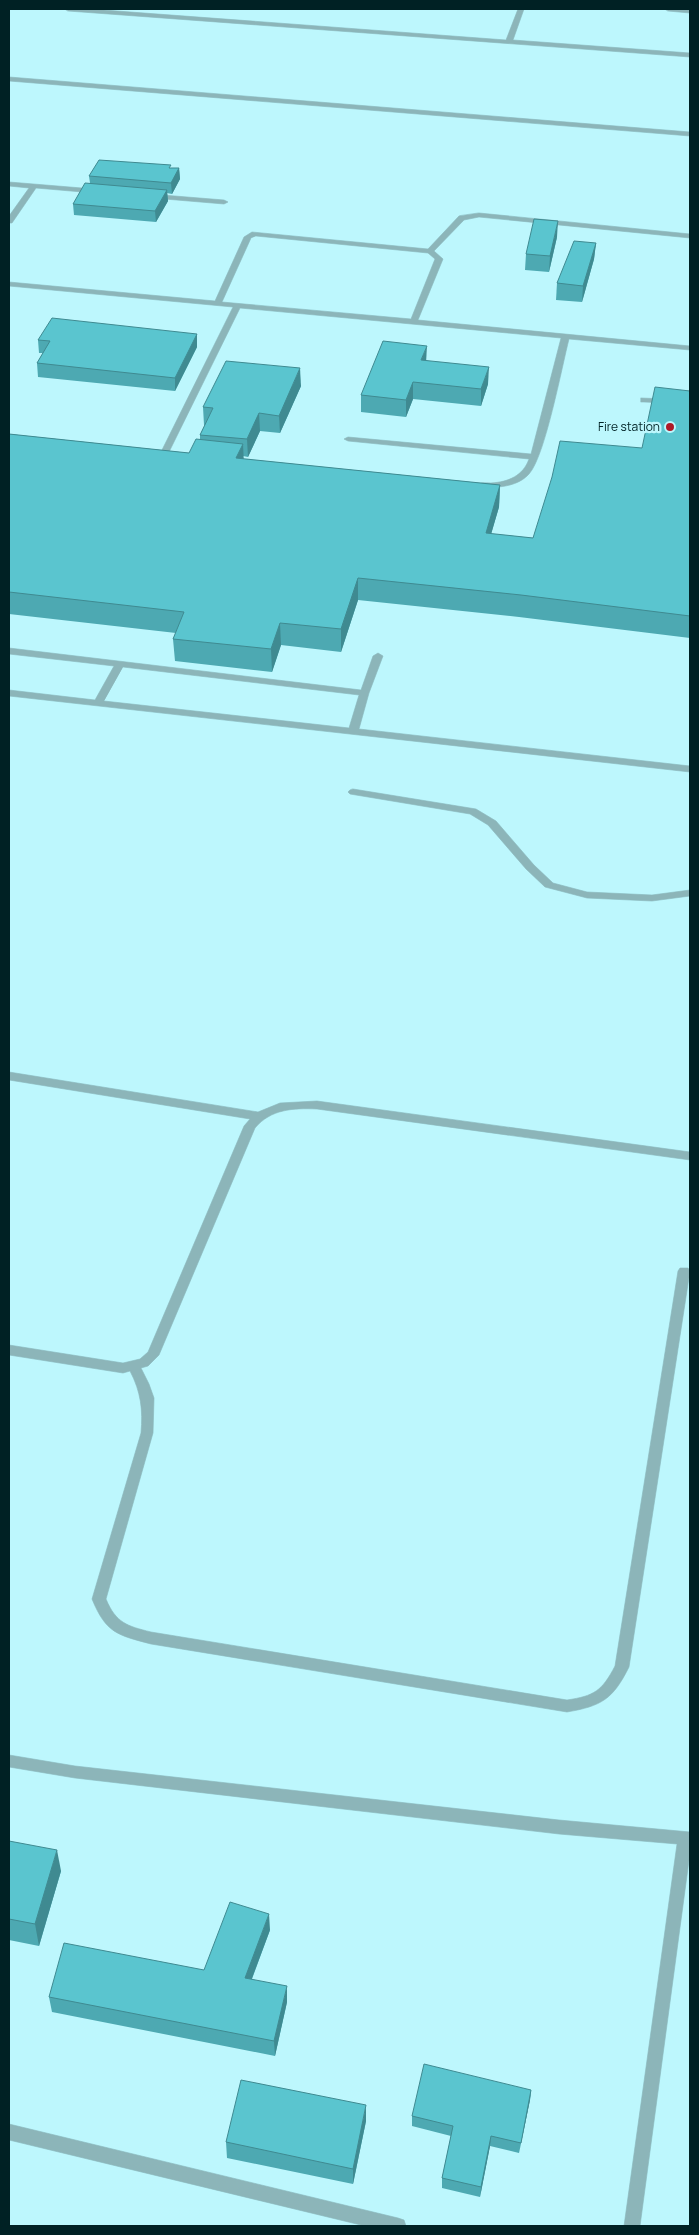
<svg xmlns="http://www.w3.org/2000/svg" width="699" height="2235" viewBox="0 0 699 2235" font-family="Manrope,sans-serif">
  <style>
    .lines { fill: none; stroke-linecap: round; stroke-linejoin: round }
    .lane-casing { stroke: #9bd0d6; stroke-width: 1 }
    .lane { fill: #8cb5b9; fill-rule: evenodd }
    .wall { fill: #4da9b2 }
    .shaded-wall { fill: #3f8a91 }
    .building { fill: #5ac5cf; stroke: #3f8a91 }
    .poi-dot { fill: #ad1a27; stroke: #bdf7fd; stroke-width: 2 }
    .labels { text-anchor: middle; stroke-width: 4.5; stroke-linejoin: round; paint-order: stroke }
    .far-poi-label { font-size: 12px; fill: #002124; stroke: #bdf7fd; text-anchor: end }
  </style>
  <rect width="100%" height="100%" fill="#bdf7fd"/>
  <g class="lines">
    <!-- lane casing -->
    <g class="lane-casing">
      <g id="lane">
        <polygon points="65,9 90,9 506,40 518,9 524,9 513,40 690,53 690,57 68,11"/>
        <polygon points="665,9 690,9 690,13 668,11"/>
        <polygon points="9,77 690,132 690,136 9,81"/>
        <polygon points="9,182 94,189 98,191 94,193 36,188 12,223 9,223 9,216 29,188 9,186"/>
        <polygon points="150,194 224,200 228,202 224,204 153,198 150,198"/>
        <path d="M479 213 690 234V238L479 217 464 220 434 251 443 259 418 320 690 346V350L569 339C562 366 545 457 529 474 521 483 509 486 498 487 491 488 481 489 476 485 480 482 485 483 491 483 508 482 523 476 529 459L348 441 344 439 348 437 531 454 561 338 240 308 169 452 165 454 161 452 233 307 9 286V282L215 301 244 237 252 232 428 249 459 216ZM256 236 428 253 435 259 411 319 222 302 251 238Z"/>
        <polygon points="641,398 690,400 690,404 644,402 641,402"/>
        <path d="M9 648 361 690 373 656 378 653 383 656 369 693 359 729 690 766V772L9 696V690L95 700 114 666 9 654ZM123 667 359 695 349 728 104 701Z"/>
        <polygon points="353,789 476,809 496,821 534,865 553,883 587,892 652,895 690,890 690,896 652,901 587,898 545,887 526,869 488,825 470,814 350,794 348,792 350,790"/>
        <path d="M9 1072 258 1112 280 1103 317 1101 690 1152V1160L317 1109C293 1108 271 1109 255 1128L159 1355 148 1366 141 1368 149 1384 154 1398 153 1433 106 1599C116 1623 127 1626 151 1632L567 1700C594 1696 602 1691 615 1666L678 1271 680 1268H688L690 1271 629 1667C613 1699 602 1706 567 1712L151 1644C117 1635 106 1633 92 1599L141 1433C143 1410 141 1392 130 1371L123 1373 9 1355V1345L123 1363 140 1359 148 1352 244 1126 250 1119 9 1080Z"/>
        <polygon points="9,1755 75,1766 559,1820 690,1832 690,1853 640,2226 624,2226 677,1844 559,1834 75,1778 9,1767"/>
        <polygon points="9,2124 398,2218 404,2220 406,2226 365,2226 9,2140"/>
      </g>
    </g>
    <!-- lane -->
    <use href="#lane" class="lane"/>
  </g>
  <!-- wall -->
  <g class="wall">
    <polygon points="171,168 179,168 180,179 172,194 167,193 168,201 156,222 74,215 73,204 90,183 89,176"/>
    <polygon points="557,237 549,272 525,270 526,254"/>
    <polygon points="596,243 594,259 582,302 556,300 557,283"/>
    <polygon points="197,334 197,347 175,391 38,377 37,363 43,353 39,353 38,340"/>
    <polygon points="426,360 488,384 481,406 413,399 406,417 361,412 361,395"/>
    <polygon points="301,386 280,433 260,431 248,457 243,456 243,459 500,485 499,507 491,534 533,538 642,448 690,391 690,638 519,617 358,600 341,652 281,645 272,672 175,661 173,639 176,633 9,614 9,434 189,453 200,439 200,435 205,425 204,425 203,407"/>
    <polygon points="9,1841 61,1871 39,1946 9,1940"/>
    <polygon points="270,1930 252,1979 287,2002 275,2056 52,2012 49,1997 204,1970"/>
    <polygon points="531,2090 530,2100 519,2153 490,2146 480,2197 442,2188 442,2178 451,2136 412,2126 412,2116"/>
    <polygon points="366,2121 353,2184 227,2158 226,2142"/>
  </g>
  <!-- shaded-wall -->
  <g class="shaded-wall">
    <polygon points="179,168 180,179 172,194 171,183"/>
    <polygon points="167,190 168,201 156,222 155,211"/>
    <polygon points="558,221 557,237 549,272 550,256"/>
    <polygon points="596,243 594,259 582,302 583,286"/>
    <polygon points="197,334 197,347 175,391 175,378"/>
    <polygon points="427,346 426,363 421,360"/>
    <polygon points="489,367 488,384 481,406 481,389"/>
    <polygon points="300,368 301,386 280,433 279,416"/>
    <polygon points="413,382 413,399 406,417 406,400"/>
    <polygon points="259,413 260,431 248,457 247,439"/>
    <polygon points="243,444 244,465 236,458"/>
    <polygon points="500,485 499,507 485,555 486,533"/>
    <polygon points="358,578 358,600 341,652 341,629"/>
    <polygon points="280,623 281,645 272,672 271,649"/>
    <polygon points="57,1850 61,1871 39,1946 35,1924"/>
    <polygon points="269,1914 270,1930 246,1994 245,1978"/>
    <polygon points="287,1986 287,2002 275,2056 274,2041"/>
    <polygon points="531,2090 530,2100 519,2153 521,2143"/>
    <polygon points="366,2105 366,2121 353,2184 353,2169"/>
    <polygon points="491,2136 490,2146 480,2197 481,2187"/>
  </g>
  <!-- building -->
  <g class="building">
    <polygon points="99,160 171,165 169,168 179,168 171,183 89,176"/>
    <polygon points="85,183 167,190 155,211 73,204"/>
    <polygon points="534,219 558,221 550,256 526,254"/>
    <polygon points="574,241 596,243 583,286 557,283"/>
    <polygon points="52,318 197,334 175,378 37,363 50,341 38,340"/>
    <polygon points="383,341 427,346 421,360 489,367 481,389 413,382 406,400 361,395"/>
    <polygon points="226,361 300,368 279,416 259,413 247,439 200,435 213,408 203,407"/>
    <polygon points="655,387 690,391 690,616 521,595 358,578 341,629 280,623 271,649 173,639 184,612 9,592 9,434 189,453 196,439 243,444 236,458 500,485 486,533 533,538 552,477 560,441 642,448"/>
    <polygon points="9,1841 57,1850 35,1924 9,1919"/>
    <polygon points="230,1902 269,1914 245,1978 287,1986 274,2041 49,1997 64,1943 204,1970"/>
    <polygon points="424,2064 531,2090 521,2143 491,2136 481,2187 442,2178 453,2126 412,2116"/>
    <polygon points="241,2080 366,2105 353,2169 226,2142"/>
  </g>
  <!-- markers -->
  <circle class="poi-dot" cx="670" cy="427" r="5"/>
  <g class="labels">
    <!-- far-poi labels -->
    <g class="far-poi-label">
      <text x="660" y="431">Fire station</text>
    </g>
  </g>
  <!-- border -->
  <rect width="699" height="2235" fill="none" stroke="#002124" stroke-width="20"/>
</svg>
